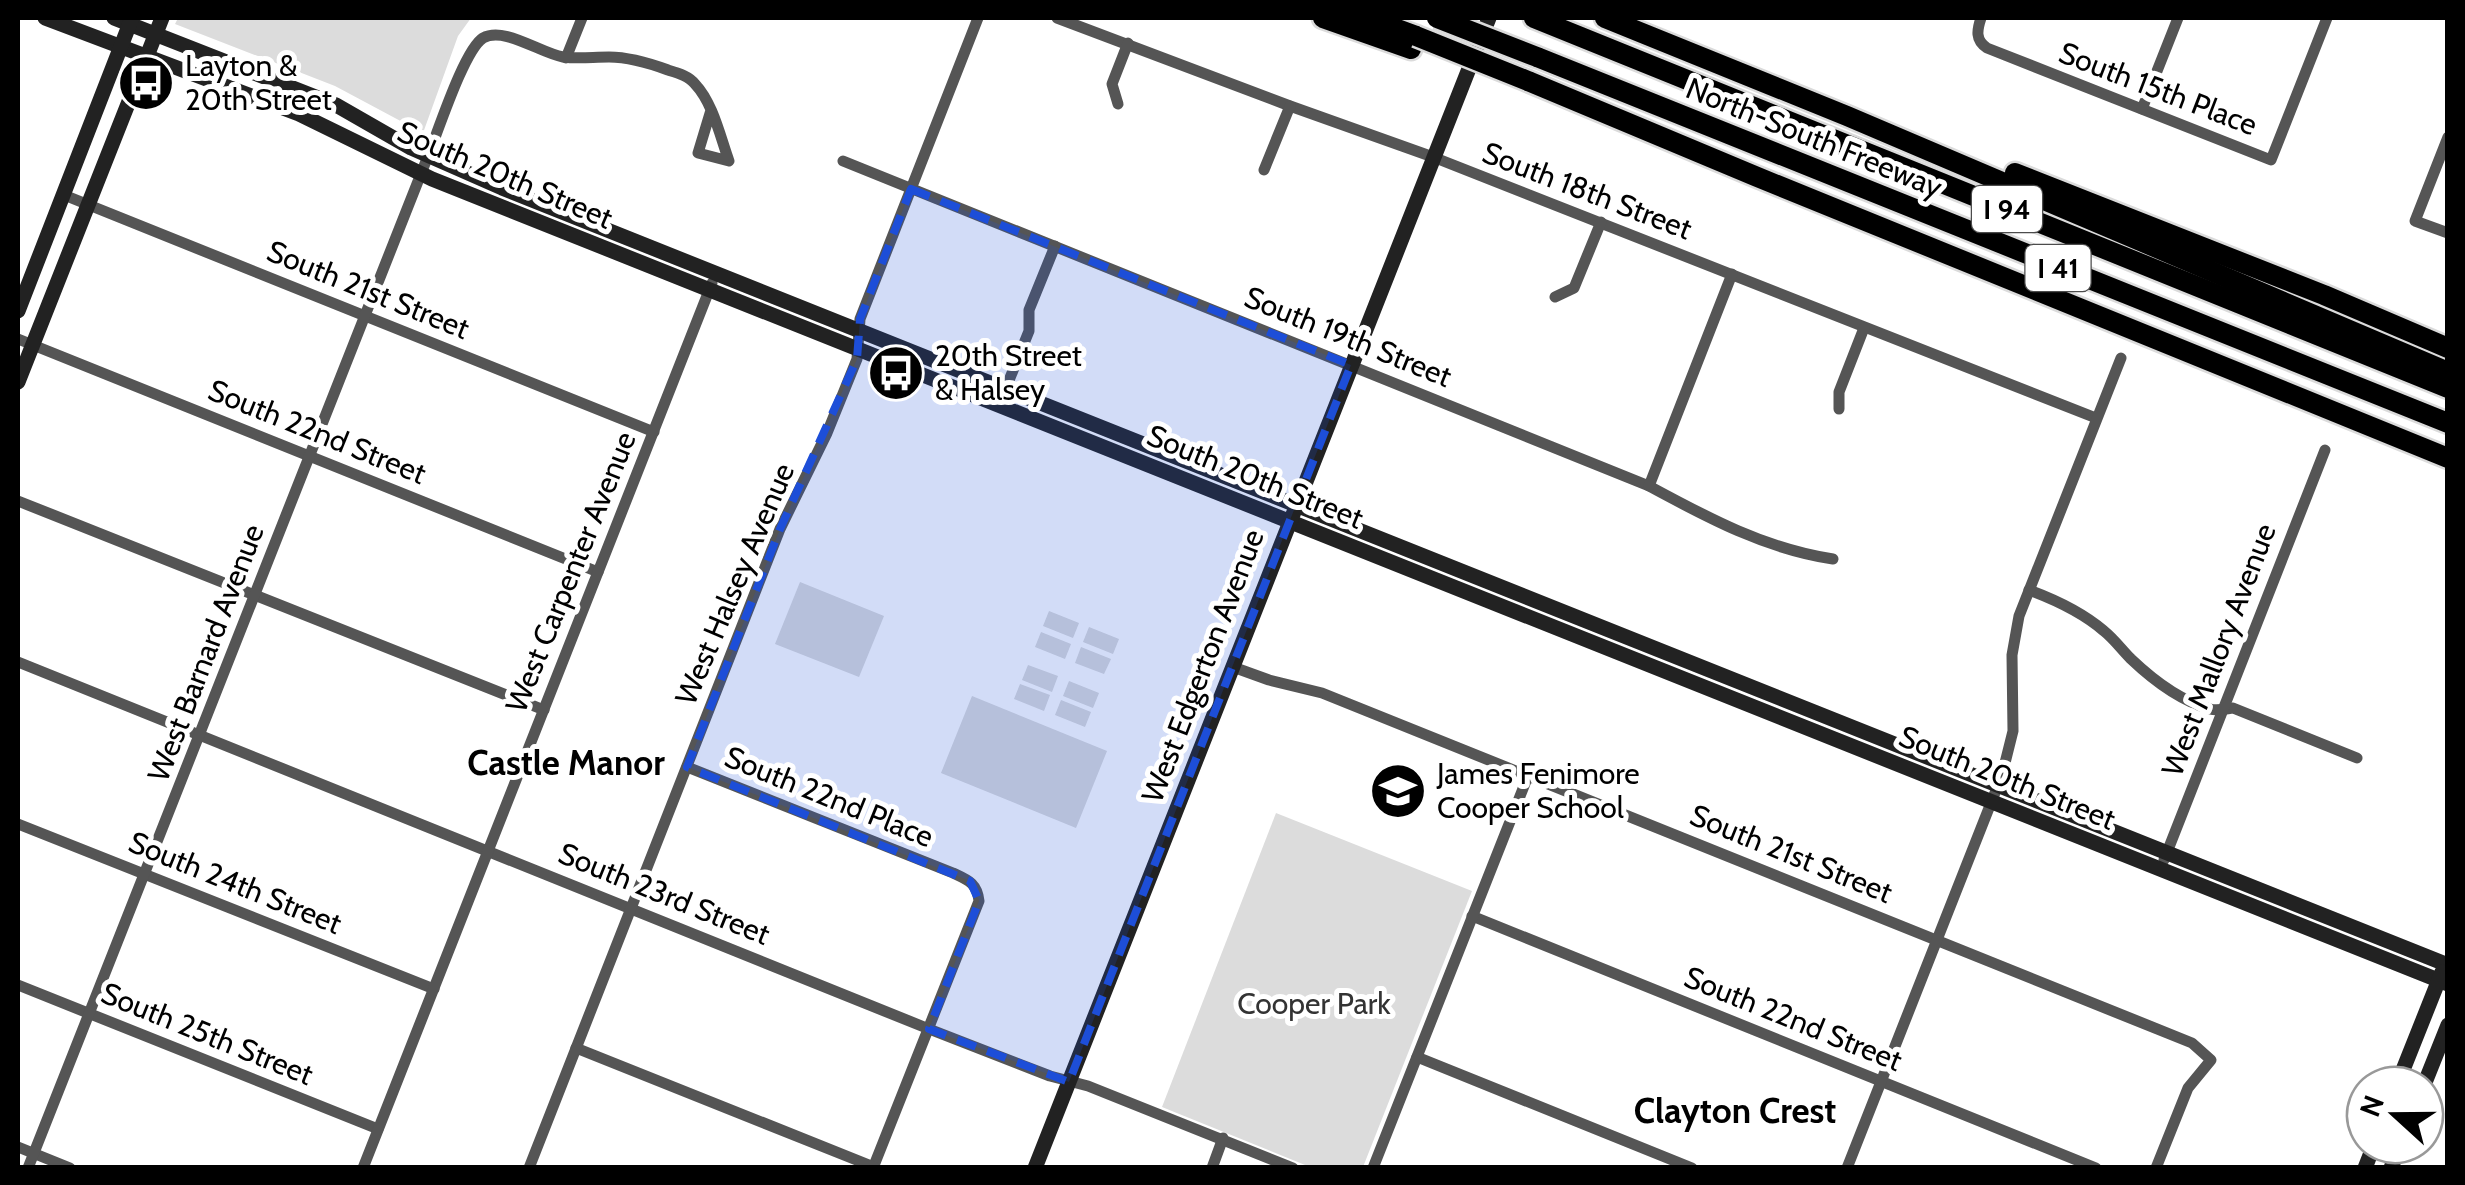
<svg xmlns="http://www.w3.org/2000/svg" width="2465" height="1185" viewBox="0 0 2465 1185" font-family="Cabin,sans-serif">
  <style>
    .green { fill: #dcdcdc }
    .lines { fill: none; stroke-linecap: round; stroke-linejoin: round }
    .highway-casing { stroke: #dbdbdb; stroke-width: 25 }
    .street { stroke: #555; stroke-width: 11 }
    .secondary { stroke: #222; stroke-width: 15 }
    .highway { stroke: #000; stroke-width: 20 }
    .highway-bridge-casing { stroke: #dbdbdb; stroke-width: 25; stroke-linecap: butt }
    .highway-bridge { stroke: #000; stroke-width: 20 }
    .marked { fill: #1d4ed8; fill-opacity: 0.2; stroke: #1d4ed8; stroke-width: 8; stroke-dasharray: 20 12; stroke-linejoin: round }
    .labels { text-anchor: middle; stroke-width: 10; stroke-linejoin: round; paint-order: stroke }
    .shield { fill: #fff; stroke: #4c4c4c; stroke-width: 2.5 }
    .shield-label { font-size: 28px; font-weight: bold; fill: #000 }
    .poi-label { font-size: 30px; fill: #000; stroke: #fff; text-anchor: start }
    .street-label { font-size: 30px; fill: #000; stroke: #fff }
    .park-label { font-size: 30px; fill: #333; stroke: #fff }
    .quarter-label { font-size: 35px; font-weight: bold; fill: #000; stroke: #fff }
  </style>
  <rect width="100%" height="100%" fill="#fff"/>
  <!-- green -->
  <g class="green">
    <polygon points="178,18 471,18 458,36 423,133 335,86 175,24"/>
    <polygon points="800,582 884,616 859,677 775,644"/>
    <polygon points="1049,611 1079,623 1073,638 1043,626"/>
    <polygon points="1089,627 1119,639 1113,654 1083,642"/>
    <polygon points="1041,632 1071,644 1065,659 1035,647"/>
    <polygon points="1081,647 1111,659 1104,674 1075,663"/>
    <polygon points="1028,665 1058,676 1052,692 1022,680"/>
    <polygon points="1069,681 1099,693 1093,708 1063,696"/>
    <polygon points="1020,684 1050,695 1044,711 1014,699"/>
    <polygon points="972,696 1107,751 1076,828 941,773"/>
    <polygon points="1061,700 1091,712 1085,727 1055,715"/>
    <polygon points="1276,813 1472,891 1363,1167 1310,1167 1162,1107"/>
  </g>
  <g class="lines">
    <!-- highway casing -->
    <g class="highway-casing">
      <g id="highway">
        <polyline points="1323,18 1411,49"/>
        <polyline points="1367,18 1416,36"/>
        <polyline points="1534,18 2448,388"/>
        <polyline points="1605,18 1847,116 2448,372"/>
        <polyline points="1537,57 2448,423"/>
        <polyline points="1528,81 1755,176 2448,458"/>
        <polyline points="2015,173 2324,295 2448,348"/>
      </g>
    </g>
    <!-- street -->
    <g class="street">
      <polyline points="1057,18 1290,106 1433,157 2096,418"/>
      <path d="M1981 18C1977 30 1975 40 1987 48L2271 160 2327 18"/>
      <polyline points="566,58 582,18"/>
      <polyline points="1118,104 1112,84 1128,43"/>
      <polyline points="2142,109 2178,18"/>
      <polyline points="2448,137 2415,221 2448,233"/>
      <path d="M843 161 1649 486C1708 518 1766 549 1833 559"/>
      <polyline points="1264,170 1290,106"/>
      <polyline points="64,195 654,432"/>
      <polyline points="1555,297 1574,288 1601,222"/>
      <polyline points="18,339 598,572"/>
      <polyline points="999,405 1029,331 1029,310 1055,246"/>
      <polyline points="1839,409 1839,392 1864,328"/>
      <polyline points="1649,486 1732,274"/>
      <polyline points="18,501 544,710"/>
      <path d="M2029 590C2056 600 2082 612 2104 631 2114 639 2122 650 2131 659 2152 679 2181 701 2210 709 2217 711 2225 709 2233 708L2357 758"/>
      <polyline points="18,662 929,1029 1050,1076 1088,1086 1293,1168"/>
      <polyline points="1233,667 1269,680 1322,693 2192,1043 2211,1060 2188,1088 2156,1168"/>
      <path d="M687 767 953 873C968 880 977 883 979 901L873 1168"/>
      <polyline points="18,824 434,989"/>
      <polyline points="2164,860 2325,450"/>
      <polyline points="1472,916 2096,1168"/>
      <polyline points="18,985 378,1129"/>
      <polyline points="576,1048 874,1167"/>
      <polyline points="1417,1057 1692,1168"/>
      <polyline points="18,1147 70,1168"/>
      <path d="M28 1168 428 156C438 132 464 50 483 38 504 26 540 53 563 57 578 59 593 57 609 57 630 57 649 63 668 70 678 73 689 76 695 84 713 103 720 136 729 161L698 153 711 110"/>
      <polyline points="363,1168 712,283"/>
      <polyline points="529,1168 780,529 827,433 857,359 860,319 978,18"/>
      <polyline points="1212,1168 1223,1138"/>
      <polyline points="1373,1168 1528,776"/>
      <polyline points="1847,1168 2002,775 2013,731 2012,655 2019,616 2121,358"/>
    </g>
    <!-- secondary -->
    <g class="secondary">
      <polyline points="45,18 299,114 432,179 2448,984"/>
      <polyline points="114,18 336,105 411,148 502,188 2448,965"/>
      <polyline points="18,311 132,18"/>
      <polyline points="18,382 162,18"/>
      <polyline points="2397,1085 2442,972"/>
      <polyline points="2424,1085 2448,1025"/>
      <polyline points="1035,1168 1489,18"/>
      <polyline points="2365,1168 2374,1145"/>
      <polyline points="2391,1168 2400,1145"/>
    </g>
    <!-- highway -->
    <use href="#highway" class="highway"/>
    <!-- highway-bridge casing -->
    <g class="highway-bridge-casing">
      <g id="highway-bridge">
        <polyline points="1437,18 1537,57"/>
        <polyline points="1416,36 1528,81"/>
      </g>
    </g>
    <!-- highway-bridge -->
    <use href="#highway-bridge" class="highway-bridge"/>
  </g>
  <!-- marked area -->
  <path class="marked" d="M911 189 1351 365 1069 1082 929 1029 979 901 970 881 687 767 780 529 857 359 860 319Z"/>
  <!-- icons -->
  <defs>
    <g id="bus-disc" transform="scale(2.875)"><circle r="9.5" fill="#000" stroke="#fff"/><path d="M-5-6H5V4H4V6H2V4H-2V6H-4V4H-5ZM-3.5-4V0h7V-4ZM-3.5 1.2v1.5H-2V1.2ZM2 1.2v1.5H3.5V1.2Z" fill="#fff"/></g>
    <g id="school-disc" transform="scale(2.875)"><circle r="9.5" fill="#000" stroke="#fff"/><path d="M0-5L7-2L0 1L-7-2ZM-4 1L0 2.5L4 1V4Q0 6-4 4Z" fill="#fff"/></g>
  </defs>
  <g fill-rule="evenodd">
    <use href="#bus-disc" x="146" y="83"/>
    <use href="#bus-disc" x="896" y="373"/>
    <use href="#school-disc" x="1398" y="791"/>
  </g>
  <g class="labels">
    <!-- shield labels -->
    <g class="shield">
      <rect x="1972" y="186" width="70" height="46" rx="8"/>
      <rect x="2025.5" y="245" width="65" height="46" rx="8"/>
    </g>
    <g class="shield-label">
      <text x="2007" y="219">I 94</text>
      <text x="2058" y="278">I 41</text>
    </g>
    <!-- poi labels -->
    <g class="poi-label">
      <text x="185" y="76">Layton &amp;<tspan x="185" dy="34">20th Street</tspan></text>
      <text x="935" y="366">20th Street<tspan x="935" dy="34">&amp; Halsey</tspan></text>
      <text x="1437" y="784">James Fenimore<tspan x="1437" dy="34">Cooper School</tspan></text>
    </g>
    <!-- street labels -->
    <g class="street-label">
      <text transform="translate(2158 89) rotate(21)" y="10">South 15th Place</text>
      <text transform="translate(1814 138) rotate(22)" y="10">North-South Freeway</text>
      <text transform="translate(505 175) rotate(23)" y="10">South 20th Street</text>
      <text transform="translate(1587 191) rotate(21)" y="10">South 18th Street</text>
      <text transform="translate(368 290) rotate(22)" y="10">South 21st Street</text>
      <text transform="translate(1348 337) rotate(22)" y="10">South 19th Street</text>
      <text transform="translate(317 432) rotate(22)" y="10">South 22nd Street</text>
      <text transform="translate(1255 477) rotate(22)" y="10">South 20th Street</text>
      <text transform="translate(571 572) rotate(-68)" y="10">West Carpenter Avenue</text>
      <text transform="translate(735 584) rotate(-67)" y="10">West Halsey Avenue</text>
      <text transform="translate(2219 650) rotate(-69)" y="10">West Mallory Avenue</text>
      <text transform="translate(206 653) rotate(-69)" y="10">West Barnard Avenue</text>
      <text transform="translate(1203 666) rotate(-69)" y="10">West Edgerton Avenue</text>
      <text transform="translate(2007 778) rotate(22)" y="10">South 20th Street</text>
      <text transform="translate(829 797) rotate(22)" y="10">South 22nd Place</text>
      <text transform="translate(1791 854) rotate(22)" y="10">South 21st Street</text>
      <text transform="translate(235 883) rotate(22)" y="10">South 24th Street</text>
      <text transform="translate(664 894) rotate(22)" y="10">South 23rd Street</text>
      <text transform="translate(1793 1019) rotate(22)" y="10">South 22nd Street</text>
      <text transform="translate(207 1034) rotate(22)" y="10">South 25th Street</text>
    </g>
    <!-- park labels -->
    <g class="park-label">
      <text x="1314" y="1014">Cooper Park</text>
    </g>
    <!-- quarter labels -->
    <g class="quarter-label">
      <text x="566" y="775">Castle Manor</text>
      <text x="1735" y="1123">Clayton Crest</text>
    </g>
  </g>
  <!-- border -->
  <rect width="2465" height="1185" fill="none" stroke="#000000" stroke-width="40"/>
  <!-- north arrow -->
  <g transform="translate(2395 1115) rotate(291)"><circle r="48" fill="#ffffff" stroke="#999999" stroke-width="2.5"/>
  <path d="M0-8L18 38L0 25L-18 38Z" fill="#000000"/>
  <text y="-15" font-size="28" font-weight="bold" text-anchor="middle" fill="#000000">N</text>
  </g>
</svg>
